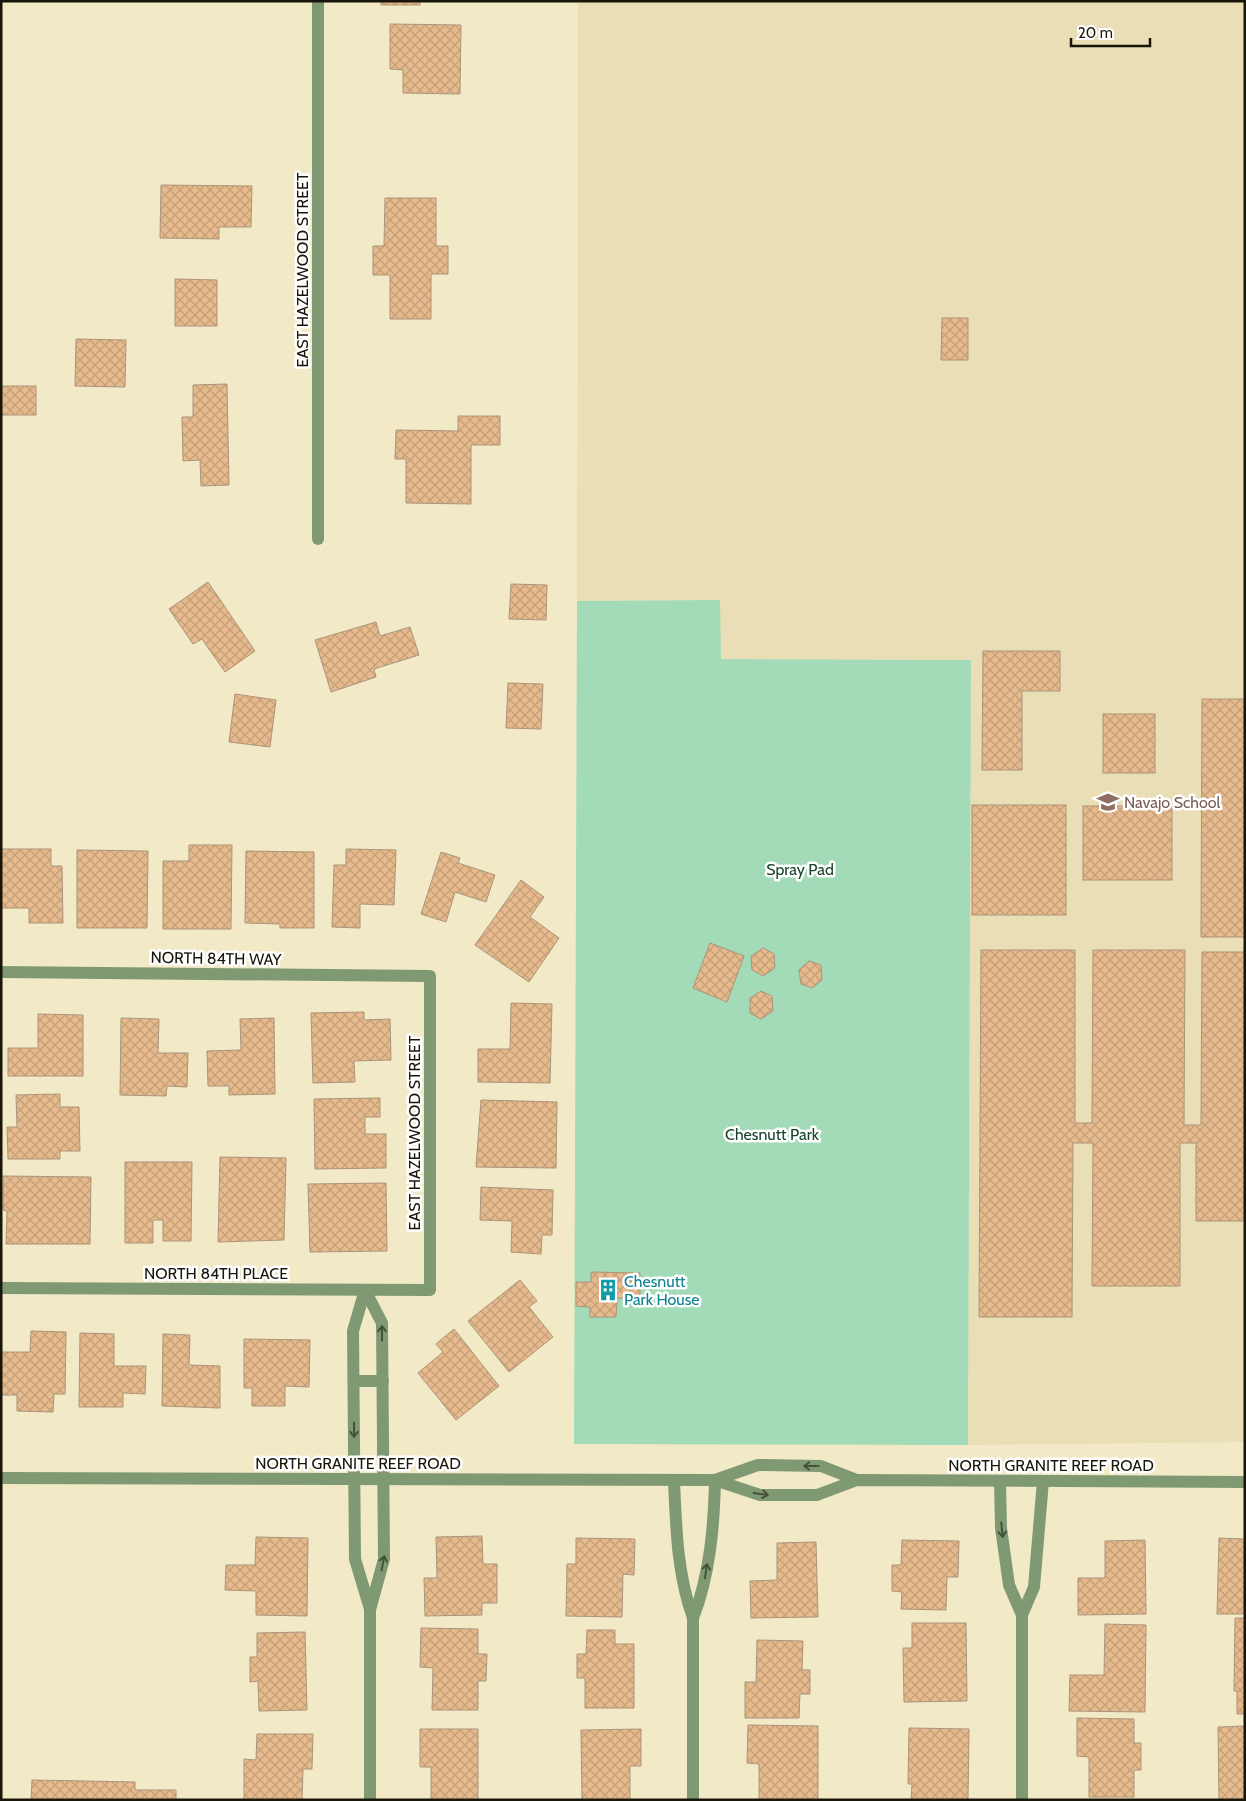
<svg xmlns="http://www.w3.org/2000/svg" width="1246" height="1801" viewBox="0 0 1246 1801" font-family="Cabin,sans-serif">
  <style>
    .built { fill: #e9deb5 }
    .green { fill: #a3dbb8 }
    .building { fill: url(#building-cross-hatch); stroke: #ac947b }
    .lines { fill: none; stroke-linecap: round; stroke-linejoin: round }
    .minor { stroke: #7f9a73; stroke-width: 12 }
    .oneway { stroke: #465139 }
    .labels { text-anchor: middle; stroke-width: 5; stroke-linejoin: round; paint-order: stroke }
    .street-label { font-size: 16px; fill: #181509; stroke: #fff }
    .education-label { font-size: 16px; fill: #785e54; stroke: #fff; text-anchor: start }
    .park-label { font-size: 16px; fill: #18452c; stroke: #fff }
    .culture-label { font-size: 16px; fill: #0d838f; stroke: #fff; text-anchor: start }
  </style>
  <defs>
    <pattern id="building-cross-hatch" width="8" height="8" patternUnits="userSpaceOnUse" patternTransform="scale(1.25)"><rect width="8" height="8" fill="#e6ba8c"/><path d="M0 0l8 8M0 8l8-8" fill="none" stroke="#c59f77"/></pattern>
  </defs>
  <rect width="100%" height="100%" fill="#f2e9c7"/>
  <!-- built -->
  <polygon class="built" points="578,1 1245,1 1245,1442 968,1445 971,660 720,659 720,600 577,601"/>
  <!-- green -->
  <polygon class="green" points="720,600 721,659 971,660 968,1445 574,1444 577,601"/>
  <!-- building -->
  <g class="building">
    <rect x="381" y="1" width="39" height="4"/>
    <polygon points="390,24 461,25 460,94 403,93 403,70 390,69"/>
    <polygon points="161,185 252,186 251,227 219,227 219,239 160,238"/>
    <polygon points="385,198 436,198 436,246 448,246 448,274 431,274 431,319 390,319 390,275 373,275 373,246 384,246"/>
    <polygon points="175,279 217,280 217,326 175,326"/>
    <polygon points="942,318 968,318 968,360 941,360"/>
    <polygon points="76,339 126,340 125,387 75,386"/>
    <polygon points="227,384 229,485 201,486 200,460 183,461 182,417 193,417 193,385"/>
    <rect x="1" y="386" width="35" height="29"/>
    <polygon points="458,416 500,416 500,445 471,445 471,504 406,503 406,459 395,459 396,430 458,431"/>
    <polygon points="208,582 255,651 225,672 202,639 193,644 169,609"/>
    <polygon points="511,584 547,585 546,620 509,619"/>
    <polygon points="376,622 380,636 410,627 419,655 374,669 376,677 331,692 315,640"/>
    <polygon points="983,651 1060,651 1060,691 1022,691 1022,770 982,770"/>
    <polygon points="508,683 543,684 541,729 506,728"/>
    <polygon points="235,694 276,700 270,747 229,742"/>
    <polygon points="1202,699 1245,699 1245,937 1201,937"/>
    <rect x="1103" y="714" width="52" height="59"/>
    <rect x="972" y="805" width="94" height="110"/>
    <rect x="1083" y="806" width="89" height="74"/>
    <polygon points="189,845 232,845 231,929 163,929 163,861 189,861"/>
    <polygon points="1,849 51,849 51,866 62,866 63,923 29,923 29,908 1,908"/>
    <polygon points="346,849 396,850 394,905 360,904 360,928 332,927 334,865 346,865"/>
    <polygon points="77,850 148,851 147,928 77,928"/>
    <polygon points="246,851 314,852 314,928 280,928 280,924 245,923"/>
    <polygon points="441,852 460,858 458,863 495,875 486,902 455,892 446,922 421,914"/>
    <polygon points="521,880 544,897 530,917 559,938 529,982 475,945"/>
    <polygon points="710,943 744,956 727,1002 693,988"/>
    <polygon points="763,948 774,954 775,968 763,976 752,970 751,956"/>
    <polygon points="981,950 1075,950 1075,1123 1092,1123 1093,950 1185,950 1184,1125 1201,1125 1202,952 1245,952 1245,1221 1196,1221 1196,1143 1180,1143 1180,1286 1092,1286 1093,1143 1073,1143 1072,1317 979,1317"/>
    <polygon points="809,961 821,965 822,980 812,988 801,984 799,970"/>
    <polygon points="761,991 772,996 773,1011 761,1019 750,1013 750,998"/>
    <polygon points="511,1003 552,1004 550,1083 478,1082 478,1049 510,1049"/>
    <polygon points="364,1012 364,1020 390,1019 391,1060 354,1061 355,1082 313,1083 311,1013"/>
    <polygon points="38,1014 83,1015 83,1076 8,1076 8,1048 38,1048"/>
    <polygon points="121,1018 159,1019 158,1053 188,1053 187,1087 167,1086 166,1096 120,1095"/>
    <polygon points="274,1018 275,1094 229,1095 229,1086 208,1086 207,1051 241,1050 240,1019"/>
    <polygon points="60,1094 60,1107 79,1107 80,1151 60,1151 60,1159 8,1159 7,1127 17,1127 16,1095"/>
    <polygon points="380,1098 380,1117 365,1117 365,1134 386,1134 386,1168 315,1169 314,1099"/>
    <polygon points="481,1100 557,1102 556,1168 476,1167"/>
    <polygon points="220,1157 286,1158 284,1240 218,1242"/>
    <polygon points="125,1162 192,1162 191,1241 163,1241 163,1220 153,1220 153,1243 125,1243"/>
    <polygon points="3,1176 91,1177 90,1244 6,1244 7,1211 3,1210"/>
    <polygon points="386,1183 387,1251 310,1252 308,1184"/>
    <polygon points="481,1187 553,1190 552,1235 542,1235 541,1254 511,1252 512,1221 480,1220"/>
    <polygon points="591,1272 640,1273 640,1299 617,1298 616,1317 590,1317 590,1307 576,1306 576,1282 591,1282"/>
    <polygon points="520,1280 537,1301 529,1307 553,1337 509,1372 468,1321"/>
    <polygon points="454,1329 499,1386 456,1420 418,1373 443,1352 436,1344"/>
    <polygon points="31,1331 66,1332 65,1394 54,1394 53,1412 17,1411 17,1395 1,1395 1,1352 30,1352"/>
    <polygon points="80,1333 114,1334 114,1366 146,1366 145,1394 123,1393 123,1407 79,1407"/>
    <polygon points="163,1334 190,1335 189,1365 220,1366 220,1408 162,1406"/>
    <polygon points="244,1339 310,1340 309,1387 285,1386 285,1406 252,1406 252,1388 244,1388"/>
    <polygon points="482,1536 483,1564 497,1564 497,1603 482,1603 482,1615 425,1616 424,1578 437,1578 436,1537"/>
    <polygon points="256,1537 308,1538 307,1616 256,1615 256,1591 225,1590 226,1565 255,1565"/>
    <polygon points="576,1538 635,1539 634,1575 623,1574 622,1617 566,1616 567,1564 576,1564"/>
    <polygon points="1219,1538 1245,1539 1245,1614 1217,1614"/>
    <polygon points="902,1540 959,1541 958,1577 947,1577 946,1610 901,1609 902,1592 892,1591 892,1565 901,1565"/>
    <polygon points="1145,1540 1146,1614 1078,1615 1078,1578 1105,1578 1105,1541"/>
    <polygon points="816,1542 818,1617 751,1618 750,1581 777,1580 777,1543"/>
    <polygon points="1235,1618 1245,1618 1245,1714 1237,1714 1237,1691 1234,1691"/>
    <polygon points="912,1623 966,1623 967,1701 904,1702 903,1648 912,1648"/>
    <polygon points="1105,1624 1146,1625 1145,1712 1069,1711 1070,1675 1104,1675"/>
    <polygon points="421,1628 478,1629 478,1654 487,1654 486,1681 478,1681 478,1710 432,1710 433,1668 420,1667"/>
    <polygon points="587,1630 615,1630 615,1644 634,1644 634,1708 585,1708 585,1678 577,1678 577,1654 586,1654"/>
    <polygon points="305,1632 307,1710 259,1711 258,1681 250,1682 250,1657 257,1657 257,1633"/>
    <polygon points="757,1640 803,1641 802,1670 810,1670 810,1694 800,1694 799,1718 745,1718 745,1682 756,1682"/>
    <polygon points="1077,1718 1134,1719 1134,1743 1141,1743 1141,1770 1134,1770 1134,1797 1089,1797 1089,1757 1077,1756"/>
    <polygon points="748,1725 818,1726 818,1800 759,1800 759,1764 747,1763"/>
    <polygon points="1245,1726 1245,1800 1219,1800 1218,1727"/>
    <polygon points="909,1728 969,1729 968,1800 911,1800 912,1784 908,1784"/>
    <polygon points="420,1729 478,1729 478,1800 431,1800 431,1767 420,1767"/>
    <polygon points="641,1729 641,1766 630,1766 630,1800 582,1800 581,1730"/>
    <polygon points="257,1734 313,1734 312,1769 303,1769 302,1800 244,1800 244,1759 256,1760"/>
    <polygon points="32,1780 135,1782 135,1790 176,1790 176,1800 31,1800"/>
  </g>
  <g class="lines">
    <!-- minor -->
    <g class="minor">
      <polyline points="318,1 318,539"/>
      <polyline points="1,972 430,976 430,1290 1,1288"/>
      <polyline points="365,1290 382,1323 384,1559 370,1610 370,1800"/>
      <polyline points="365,1290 353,1331 355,1559 370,1609"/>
      <polyline points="354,1381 383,1381"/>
      <polyline points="1,1478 715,1480 760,1495 817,1495 857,1480 1245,1482"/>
      <path d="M674 1480C676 1526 677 1574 693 1618V1800"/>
      <polyline points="715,1480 758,1465 821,1466 857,1480"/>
      <polyline points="1000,1481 1001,1528 1009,1585 1022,1615"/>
      <path d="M693 1618C710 1575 714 1526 715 1480"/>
      <polyline points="1022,1800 1022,1615 1034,1587 1043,1481"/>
    </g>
  </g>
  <!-- one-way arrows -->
  <defs><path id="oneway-shaft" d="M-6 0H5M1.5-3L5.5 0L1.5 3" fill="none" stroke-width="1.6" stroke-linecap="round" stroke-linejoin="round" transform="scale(1.25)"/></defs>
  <g class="oneway">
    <use href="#oneway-shaft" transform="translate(382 1333) rotate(-90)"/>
    <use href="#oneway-shaft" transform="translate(354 1430) rotate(90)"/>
    <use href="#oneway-shaft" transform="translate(811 1466) rotate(-180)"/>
    <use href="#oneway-shaft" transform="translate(761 1494) rotate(8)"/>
    <use href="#oneway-shaft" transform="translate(1002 1530) rotate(84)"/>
    <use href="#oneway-shaft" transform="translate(383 1563) rotate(-79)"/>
    <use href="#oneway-shaft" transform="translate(706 1571) rotate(-81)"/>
  </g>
  <!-- icons -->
  <defs>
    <g id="school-bare" transform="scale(1.725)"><path d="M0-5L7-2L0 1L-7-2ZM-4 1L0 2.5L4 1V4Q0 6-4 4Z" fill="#8d6e63" stroke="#fff" stroke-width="2.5" paint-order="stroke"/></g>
    <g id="building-bare" transform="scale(1.725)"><path d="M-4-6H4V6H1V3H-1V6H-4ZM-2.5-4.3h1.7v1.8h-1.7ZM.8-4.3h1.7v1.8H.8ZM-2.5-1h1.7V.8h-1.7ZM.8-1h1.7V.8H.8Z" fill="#0f9aa8" stroke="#fff" stroke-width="2.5" paint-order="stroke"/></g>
  </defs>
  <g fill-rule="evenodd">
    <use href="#school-bare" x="1108" y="802"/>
    <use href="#building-bare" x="608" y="1290"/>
  </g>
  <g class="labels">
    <!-- street labels -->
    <g class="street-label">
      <text transform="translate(302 270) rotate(-90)" y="6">EAST HAZELWOOD STREET</text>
      <text transform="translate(216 958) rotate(1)" y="6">NORTH 84TH WAY</text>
      <text transform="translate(414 1133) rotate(-90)" y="6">EAST HAZELWOOD STREET</text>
      <text x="216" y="1279">NORTH 84TH PLACE</text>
      <text x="358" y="1469">NORTH GRANITE REEF ROAD</text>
      <text x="1051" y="1471">NORTH GRANITE REEF ROAD</text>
    </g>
    <!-- education labels -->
    <g class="education-label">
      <text x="1124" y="808">Navajo School</text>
    </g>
    <!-- park labels -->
    <g class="park-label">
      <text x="800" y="875">Spray Pad</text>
      <text x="772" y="1140">Chesnutt Park</text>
    </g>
    <!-- culture labels -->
    <g class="culture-label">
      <text x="624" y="1287">Chesnutt<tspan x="624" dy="18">Park House</tspan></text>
    </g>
  </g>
  <!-- border -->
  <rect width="1246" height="1801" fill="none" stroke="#181509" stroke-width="5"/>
  <!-- scale -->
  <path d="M1071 38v8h79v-8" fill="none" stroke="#181509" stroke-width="2.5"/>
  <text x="1078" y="38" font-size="15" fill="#181509" stroke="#ffffff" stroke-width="4" paint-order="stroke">20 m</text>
</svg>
